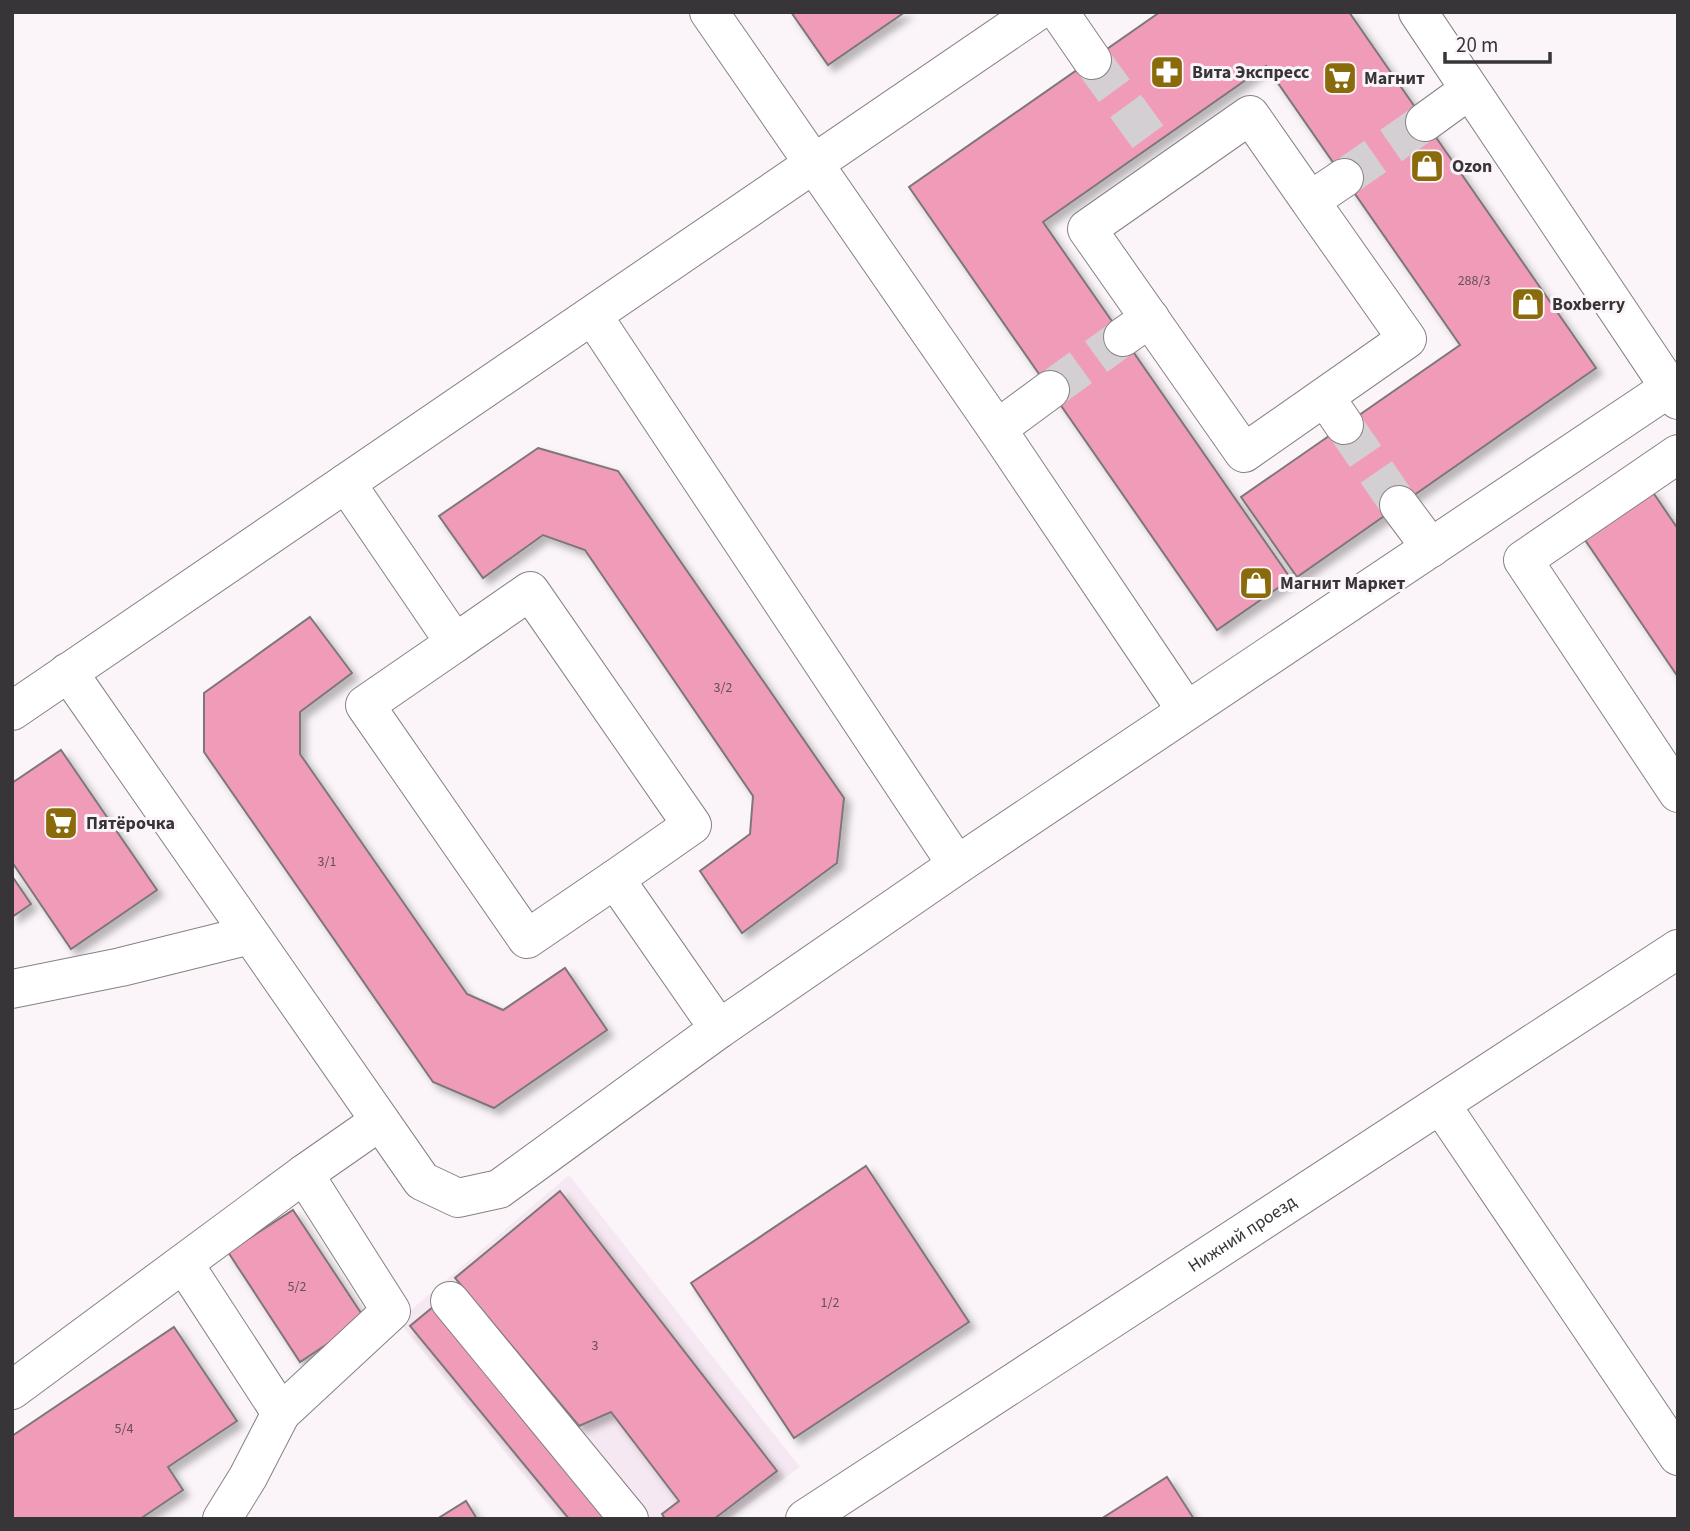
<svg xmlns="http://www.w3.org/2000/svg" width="1690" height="1531" viewBox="0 0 1690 1531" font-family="'Source Sans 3',sans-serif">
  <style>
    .built { fill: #f6e8f2 }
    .building { fill: #f09cb9; stroke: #7d7779; stroke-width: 2; filter: url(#shadow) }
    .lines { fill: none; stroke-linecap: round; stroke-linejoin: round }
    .minor-tunnel { stroke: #d4cfd2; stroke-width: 38; stroke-dasharray: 38 19; stroke-linecap: butt }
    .minor-casing { stroke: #878185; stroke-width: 40 }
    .minor { stroke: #fff; stroke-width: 38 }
    .labels { text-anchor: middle; stroke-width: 6; stroke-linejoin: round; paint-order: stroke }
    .number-label { font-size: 14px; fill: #654f58 }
    .poi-label { font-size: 18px; font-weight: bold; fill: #373537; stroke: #fbf5f9; text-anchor: start }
    .street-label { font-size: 18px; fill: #373537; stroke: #fbf5f9 }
  </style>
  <defs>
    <filter id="shadow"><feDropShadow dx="6" dy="6" stdDeviation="3.5" flood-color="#0004"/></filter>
  </defs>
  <rect width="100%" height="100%" fill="#fbf5f9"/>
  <!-- built -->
  <polygon class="built" points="569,1175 800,1467 728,1519 560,1519 398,1321"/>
  <!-- building -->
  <g class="building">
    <polygon points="791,12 905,12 828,65"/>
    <polygon points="1160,12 1349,12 1596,368 1297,577 1241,497 1460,345 1266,66 1043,222 1291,579 1217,630 909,187"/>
    <polygon points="538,448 618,471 844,798 837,863 742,933 700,871 750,834 753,796 585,550 543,535 483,578 439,516"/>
    <polygon points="1650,488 1678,529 1678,677 1581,534"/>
    <polygon points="310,617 352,673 300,712 300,754 467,994 503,1010 565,968 607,1030 494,1108 433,1082 204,752 204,693"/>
    <polygon points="61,750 157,890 71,949 12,862 12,783"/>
    <polygon points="12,876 31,904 12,917"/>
    <polygon points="866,1166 969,1322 794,1438 691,1283"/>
    <polygon points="560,1191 777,1471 714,1519 665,1519 662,1514 679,1501 611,1412 579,1426 455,1278"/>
    <polygon points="293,1210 365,1319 300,1362 228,1252"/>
    <polygon points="433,1307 607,1519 569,1519 410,1326"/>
    <polygon points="174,1327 237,1421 168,1467 183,1490 140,1519 12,1519 12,1436"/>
    <polygon points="1167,1477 1194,1519 1101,1519"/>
    <polygon points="466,1501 477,1519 437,1519"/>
  </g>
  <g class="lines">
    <!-- minor-tunnel -->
    <g class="minor-tunnel">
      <polyline points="1092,60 1154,145"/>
      <polyline points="1344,178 1425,122"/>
      <polyline points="1050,390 1123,337"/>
      <polyline points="1344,425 1399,505"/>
    </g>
    <!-- minor casing -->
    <g class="minor-casing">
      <g id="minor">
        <polyline points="709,12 997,429 1186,710"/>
        <polyline points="1059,12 1092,60"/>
        <polyline points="1418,12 1678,400"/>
        <polyline points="1425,122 1469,90"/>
        <polyline points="1310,201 1250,115 1087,229 1244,453 1407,339 1310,201 1344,178"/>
        <polyline points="593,316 957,865"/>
        <polyline points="1123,337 1150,318"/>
        <polyline points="1325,397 1344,425"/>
        <polyline points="997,429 1050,390"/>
        <polyline points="1678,454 1523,560 1678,793"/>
        <polyline points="346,483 455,643 365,705 527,939 615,879 719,1029"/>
        <polyline points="1399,505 1431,548"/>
        <polyline points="455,643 530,591 692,825 615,879"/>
        <polyline points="68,672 422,1181 458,1198 499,1189 719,1029 957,865 1678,382"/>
        <polyline points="12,711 1036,12"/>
        <polyline points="12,989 121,967 250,935"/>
        <polyline points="1441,1105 1678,1456"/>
        <polyline points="304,1174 380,1121"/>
        <polyline points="184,1264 281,1413 248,1477 222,1519"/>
        <polyline points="450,1301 629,1519"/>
        <polyline points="12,1390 304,1174 391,1311 281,1413"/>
        <path id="s1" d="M805 1519 1678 949"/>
      </g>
    </g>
    <!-- minor -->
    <use href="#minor" class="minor"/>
  </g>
  <!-- icons -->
  <defs>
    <g id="pharmacy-square" transform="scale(1.75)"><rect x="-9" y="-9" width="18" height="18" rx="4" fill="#8a6b0b" stroke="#fbf5f9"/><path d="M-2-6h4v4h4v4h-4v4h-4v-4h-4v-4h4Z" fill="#fff"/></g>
    <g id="supermarket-square" transform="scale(1.75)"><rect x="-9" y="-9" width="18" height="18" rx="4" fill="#8a6b0b" stroke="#fbf5f9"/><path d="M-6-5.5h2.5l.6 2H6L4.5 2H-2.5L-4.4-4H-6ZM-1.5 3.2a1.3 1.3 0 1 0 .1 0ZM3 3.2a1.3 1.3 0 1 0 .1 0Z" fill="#fff"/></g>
    <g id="shop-square" transform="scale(1.75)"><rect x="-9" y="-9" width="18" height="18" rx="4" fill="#8a6b0b" stroke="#fbf5f9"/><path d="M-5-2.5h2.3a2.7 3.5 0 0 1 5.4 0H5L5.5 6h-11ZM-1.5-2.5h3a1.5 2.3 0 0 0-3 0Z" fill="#fff"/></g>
  </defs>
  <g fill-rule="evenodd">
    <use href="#pharmacy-square" x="1167" y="72"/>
    <use href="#supermarket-square" x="1340" y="78"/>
    <use href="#shop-square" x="1427" y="166"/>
    <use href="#shop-square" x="1528" y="304"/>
    <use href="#shop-square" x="1256" y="583"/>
    <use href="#supermarket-square" x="61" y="823"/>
  </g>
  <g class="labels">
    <!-- number labels -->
    <g class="number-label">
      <text x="1474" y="285">288/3</text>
      <text x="723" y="692">3/2</text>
      <text x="327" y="866">3/1</text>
      <text x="297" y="1291">5/2</text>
      <text x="830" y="1307">1/2</text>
      <text x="595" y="1350">3</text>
      <text x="124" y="1433">5/4</text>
    </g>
    <!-- poi labels -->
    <g class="poi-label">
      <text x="1192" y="78">Вита Экспресс</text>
      <text x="1364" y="84">Магнит</text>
      <text x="1452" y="172">Ozon</text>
      <text x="1552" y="310">Boxberry</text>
      <text x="1280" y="589">Магнит Маркет</text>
      <text x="86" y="829">Пятёрочка</text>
    </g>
    <!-- street labels -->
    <g class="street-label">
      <text dy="6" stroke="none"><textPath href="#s1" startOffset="522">Нижний проезд</textPath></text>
    </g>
  </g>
  <!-- border -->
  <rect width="1690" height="1531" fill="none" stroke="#373537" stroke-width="28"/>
  <!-- scale -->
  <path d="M1445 52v10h105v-10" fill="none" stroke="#373537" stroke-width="3.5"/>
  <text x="1456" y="52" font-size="21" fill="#373537" stroke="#fbf5f9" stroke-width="5" paint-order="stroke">20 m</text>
</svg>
